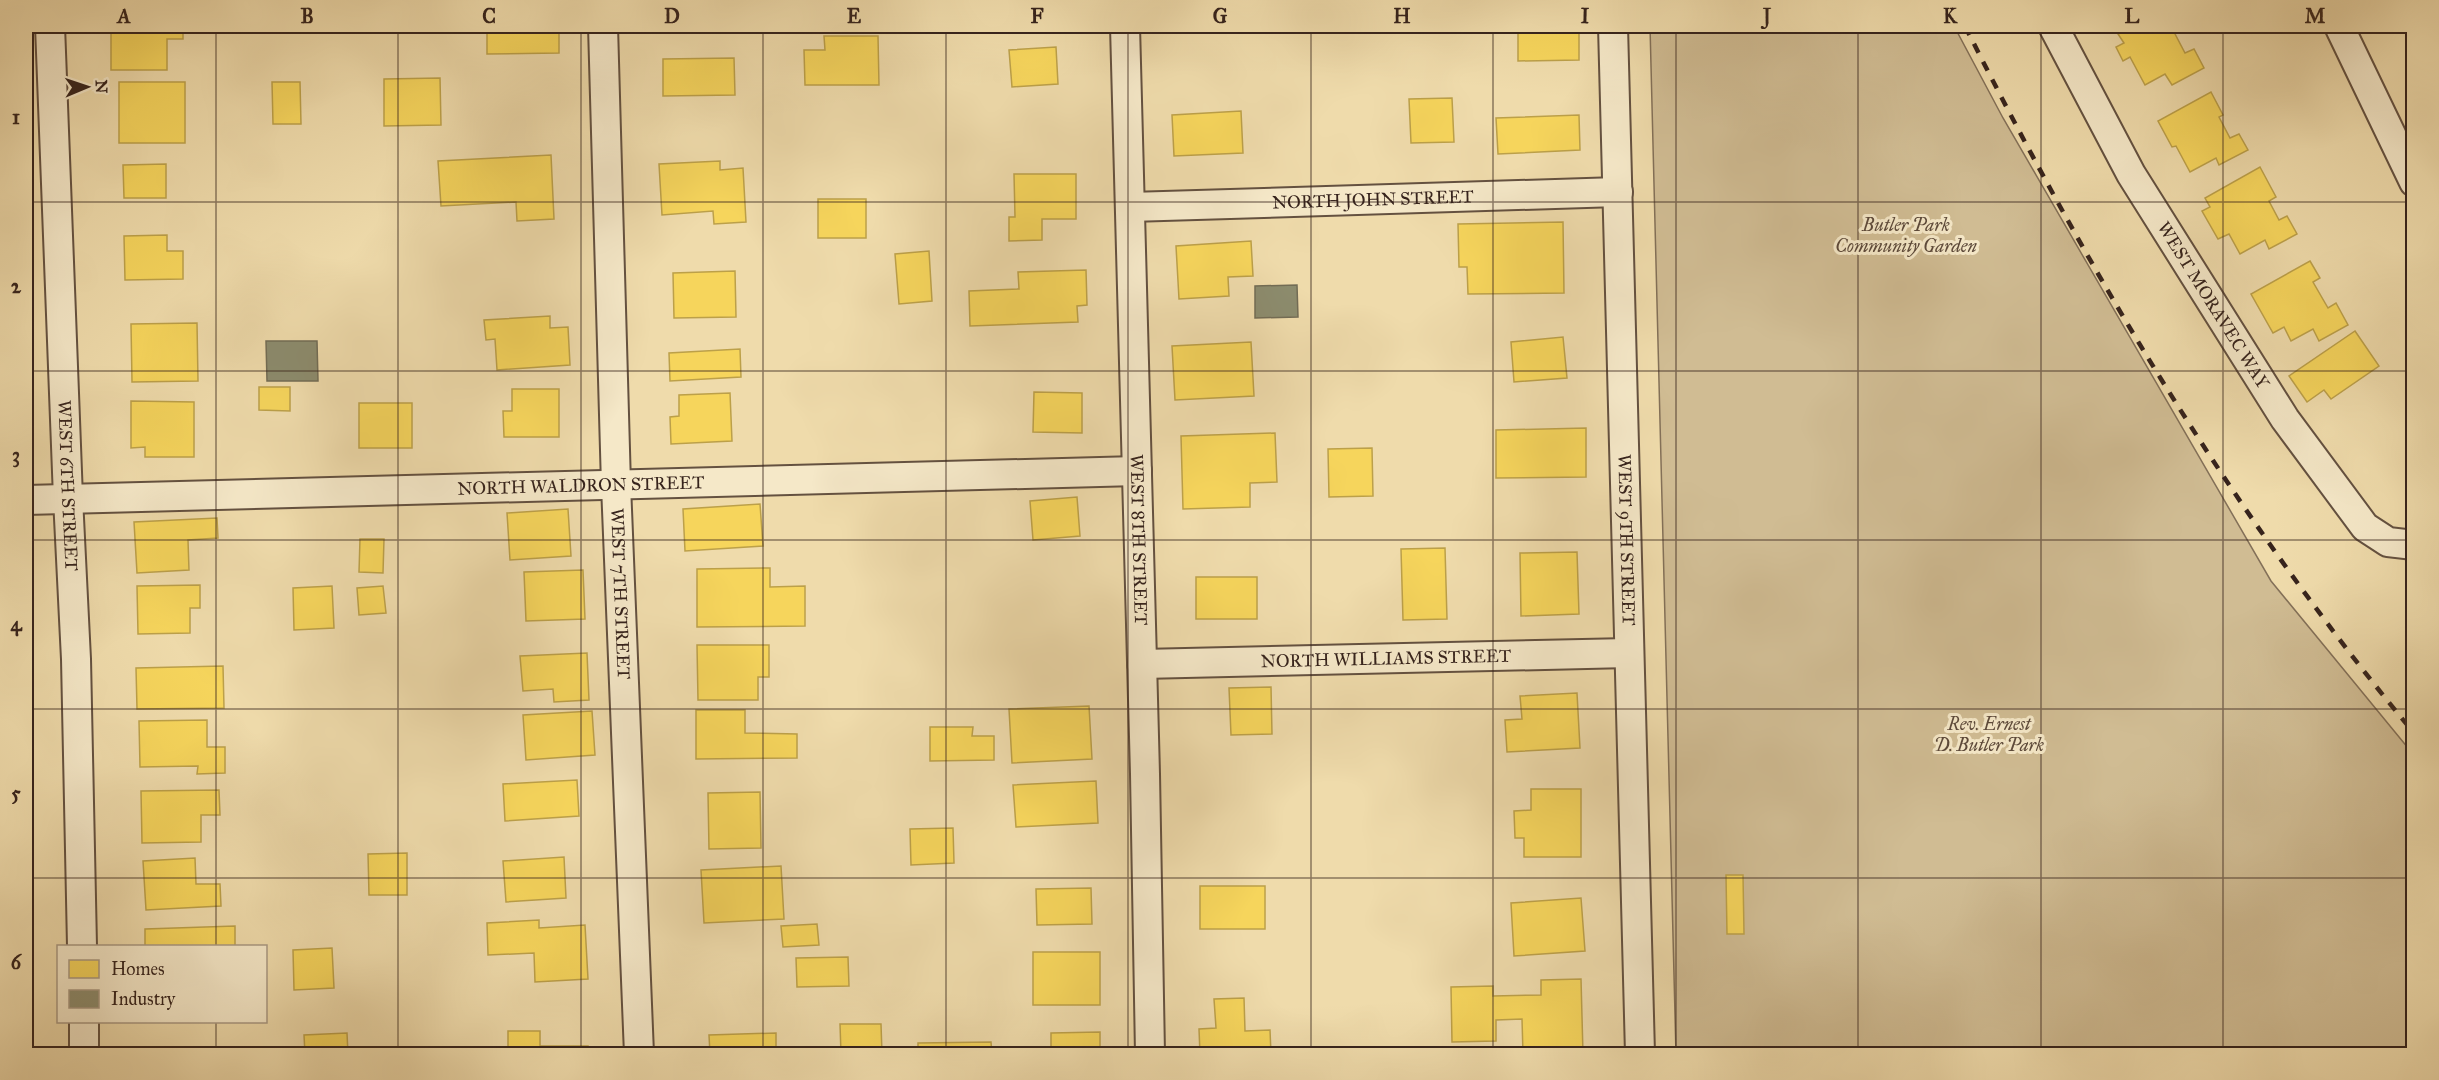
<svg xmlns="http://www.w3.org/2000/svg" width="2439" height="1080" viewBox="0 0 2439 1080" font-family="'IM FELL Great Primer',serif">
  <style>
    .green { fill: #d0bc93; stroke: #837058; stroke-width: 1.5 }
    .homes { fill: #f6d55c; stroke: #bca049; stroke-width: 1.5 }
    .industry { fill: #8c8c6e; stroke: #726c55; stroke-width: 1.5 }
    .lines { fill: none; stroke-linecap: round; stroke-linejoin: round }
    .minor-casing { stroke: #645140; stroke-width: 32 }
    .minor { stroke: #f5e8c8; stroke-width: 28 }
    .rail { stroke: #36231c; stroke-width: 4.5; stroke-dasharray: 10 10; stroke-linecap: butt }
    .grid { fill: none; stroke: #36231c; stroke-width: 1.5; stroke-opacity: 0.55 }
    .labels { text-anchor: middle; stroke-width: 6; stroke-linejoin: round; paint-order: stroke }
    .street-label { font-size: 18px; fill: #36231c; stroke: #f5e8c8 }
    .park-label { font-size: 18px; font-style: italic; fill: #5c493a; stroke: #f5e8c8 }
    .neatline { fill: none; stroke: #36231c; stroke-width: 2 }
    .grid-label { font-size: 20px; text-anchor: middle; font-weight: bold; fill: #36231c }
  </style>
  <rect width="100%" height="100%" fill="#efdbab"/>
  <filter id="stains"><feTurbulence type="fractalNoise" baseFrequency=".00333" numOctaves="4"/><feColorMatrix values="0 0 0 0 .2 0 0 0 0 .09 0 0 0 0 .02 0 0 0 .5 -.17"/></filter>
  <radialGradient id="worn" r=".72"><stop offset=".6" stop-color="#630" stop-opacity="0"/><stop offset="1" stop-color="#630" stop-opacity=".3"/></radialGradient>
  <!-- green -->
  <polygon class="green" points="1650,26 1954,26 2003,118 2271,581 2413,754 2413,1048 2402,1054 1676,1054"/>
  <!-- homes -->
  <g class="homes">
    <polygon points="111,26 183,26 183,39 167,39 167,70 111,70"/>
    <polygon points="487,26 559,26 559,53 487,54"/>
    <polygon points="1518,26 1579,26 1579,60 1518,61"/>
    <polygon points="2135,26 2179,26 2173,30 2185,53 2194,49 2204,68 2172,85 2165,74 2145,85 2130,57 2123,61 2116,47 2124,43 2118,34"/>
    <polygon points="824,36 878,36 879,85 805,85 804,50 825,50"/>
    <polygon points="1056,47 1058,84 1012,87 1009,50"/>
    <polygon points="734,58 735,95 663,96 663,59"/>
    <polygon points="440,78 441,125 384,126 384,79"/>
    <rect x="119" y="82" width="66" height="61"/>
    <polygon points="272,82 300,82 301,124 273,124"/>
    <polygon points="2211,92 2223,115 2219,117 2230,138 2239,134 2248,150 2219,165 2216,158 2190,172 2176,146 2172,147 2158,121"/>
    <polygon points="1452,98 1454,142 1411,143 1409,99"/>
    <polygon points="1241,111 1243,153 1174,156 1172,115"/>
    <polygon points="1579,115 1580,150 1498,154 1496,118"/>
    <polygon points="551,155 554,219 517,221 516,202 441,206 438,161"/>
    <polygon points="720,161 720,170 743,168 746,222 714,224 713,211 662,215 659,164"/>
    <polygon points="166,164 166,198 124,198 123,165"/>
    <polygon points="2260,167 2276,197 2269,201 2279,220 2287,216 2297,234 2269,249 2265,240 2240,254 2229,234 2218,239 2202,211 2210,207 2205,198"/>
    <polygon points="1014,174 1076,174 1076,219 1042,219 1042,240 1009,241 1009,217 1015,217"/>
    <rect x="818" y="199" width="48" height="39"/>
    <polygon points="1563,222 1564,293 1468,294 1467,267 1459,267 1458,224"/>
    <polygon points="167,235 167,251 183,251 183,279 125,280 124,236"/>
    <polygon points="1251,241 1253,276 1228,277 1229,296 1179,299 1176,246"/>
    <polygon points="929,251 932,301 899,304 895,254"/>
    <polygon points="2310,261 2320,278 2313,282 2328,308 2336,303 2348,325 2319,341 2313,329 2291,341 2284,327 2273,333 2251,294"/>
    <polygon points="1086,270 1087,305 1077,306 1078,322 970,326 969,291 1019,289 1018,272"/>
    <polygon points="735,271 736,317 674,318 673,273"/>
    <polygon points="550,316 550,328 568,327 570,365 497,370 495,339 486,340 484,320"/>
    <polygon points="197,323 198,381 132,382 131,324"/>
    <polygon points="2355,331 2379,366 2331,399 2324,390 2307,402 2289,376"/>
    <polygon points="1563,337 1567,378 1514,382 1511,342"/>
    <polygon points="1251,342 1254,396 1175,400 1172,346"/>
    <polygon points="740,349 741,377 670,381 669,353"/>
    <polygon points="259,387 290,387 290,411 259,410"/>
    <polygon points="512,389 559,389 559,437 504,437 503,411 512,411"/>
    <polygon points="1034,392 1082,393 1082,433 1033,432"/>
    <polygon points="730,393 732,441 671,444 670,417 679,416 679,395"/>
    <polygon points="131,401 194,402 194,457 145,457 145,447 131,448"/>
    <rect x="359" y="403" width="53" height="45"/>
    <polygon points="1586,428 1586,477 1496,478 1496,430"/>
    <polygon points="1275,433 1277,482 1250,483 1250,507 1183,509 1181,436"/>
    <polygon points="1372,448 1373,496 1329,497 1328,449"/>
    <polygon points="1077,497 1080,536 1033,540 1030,501"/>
    <polygon points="760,504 763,546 685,551 683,509"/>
    <polygon points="568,509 571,556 510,560 507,513"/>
    <polygon points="217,518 218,538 188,540 189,570 137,573 134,522"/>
    <polygon points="360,539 384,539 383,573 359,572"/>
    <polygon points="1445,548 1447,619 1403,620 1401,549"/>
    <polygon points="1577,552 1579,614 1521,616 1520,553"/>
    <polygon points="770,568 770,587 805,586 805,626 697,627 697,569"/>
    <polygon points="583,570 585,619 526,621 524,572"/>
    <rect x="1196" y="577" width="61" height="42"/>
    <polygon points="200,585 200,608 190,608 190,633 138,634 137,586"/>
    <polygon points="332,586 334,628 294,630 293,588"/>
    <polygon points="383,586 386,613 359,615 357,588"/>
    <polygon points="697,645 769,645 769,677 758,677 758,700 698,700"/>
    <polygon points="587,653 589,700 554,702 553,689 523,691 520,656"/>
    <polygon points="223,666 224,708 137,709 136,668"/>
    <polygon points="1271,687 1272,734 1231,735 1229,688"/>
    <polygon points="1577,693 1580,748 1507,752 1505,720 1522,719 1520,696"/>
    <polygon points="1089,706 1092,759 1012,763 1009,709"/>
    <polygon points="696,710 745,710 745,733 797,734 797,758 696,759"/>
    <polygon points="592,711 595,755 526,760 523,715"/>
    <polygon points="207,720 207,747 225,747 225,773 197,774 198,766 140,767 139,721"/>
    <polygon points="930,727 973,727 972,736 994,736 994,760 930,761"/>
    <polygon points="577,780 579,816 505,821 503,784"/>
    <polygon points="1096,781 1098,823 1016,827 1013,785"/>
    <polygon points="1531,789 1581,789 1581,857 1524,857 1524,838 1515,838 1514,811 1531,810"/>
    <polygon points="219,790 220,815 201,815 201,842 142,843 141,791"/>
    <polygon points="760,792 761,848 709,849 708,793"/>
    <polygon points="953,828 954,863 911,865 910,829"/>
    <polygon points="407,853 407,895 369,895 368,854"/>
    <polygon points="564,857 566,898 506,902 503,861"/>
    <polygon points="195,858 196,884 220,884 221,906 146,910 143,861"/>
    <polygon points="781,866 784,919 704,923 701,870"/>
    <polygon points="1726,875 1743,875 1744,934 1727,934"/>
    <rect x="1200" y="886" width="65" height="43"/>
    <polygon points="1091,888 1092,924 1037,925 1036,889"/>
    <polygon points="1581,898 1585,951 1514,956 1511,903"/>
    <polygon points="539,920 539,928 585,925 588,979 535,982 534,953 488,955 487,923"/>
    <polygon points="817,924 819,945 783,947 781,926"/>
    <polygon points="235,926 235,946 145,946 145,929"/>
    <polygon points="332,948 334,988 294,990 293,950"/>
    <rect x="1033" y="952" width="67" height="53"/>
    <polygon points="848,957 849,986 797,987 796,958"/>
    <polygon points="1581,979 1583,1054 1523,1054 1522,1019 1496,1020 1496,1041 1452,1042 1451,987 1493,986 1493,996 1541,995 1541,980"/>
    <polygon points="1244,998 1245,1031 1270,1030 1271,1054 1200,1054 1199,1029 1216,1028 1214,999"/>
    <polygon points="840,1024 881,1024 882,1054 841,1054"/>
    <polygon points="508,1031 540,1031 540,1046 588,1046 588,1054 508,1054"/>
    <polygon points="1100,1032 1100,1054 1051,1054 1051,1033"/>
    <polygon points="347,1033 348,1054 305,1054 304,1035"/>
    <polygon points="776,1033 776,1054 710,1054 709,1035"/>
    <polygon points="991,1042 992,1054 918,1054 918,1043"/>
  </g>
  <!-- industry -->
  <g class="industry">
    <polygon points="1297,285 1298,317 1255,318 1255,286"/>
    <polygon points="266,341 317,341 318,381 267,381"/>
  </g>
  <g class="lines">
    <!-- minor casing -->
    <g class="minor-casing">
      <g id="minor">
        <path id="s1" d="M50 26 68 498 76 659 82 946"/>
        <path id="s2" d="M603 26 616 485 639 1054"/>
        <path id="s3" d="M1125 26 1145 774 1150 1054"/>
        <path id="s4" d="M1613 26 1640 1054"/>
        <path id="s5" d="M2053 26 2131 174 2285 419 2365 527 2388 542 2414 545"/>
        <polyline points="2339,26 2414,182"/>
        <path id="s6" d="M1130 207 1618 192"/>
        <path id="s7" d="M26 500 1137 471"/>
        <path id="s8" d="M1142 664 1629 653"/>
        <polyline points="84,1022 84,1054"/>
      </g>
    </g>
    <!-- minor -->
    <use href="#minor" class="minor"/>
    <!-- rail -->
    <path class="rail" d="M1965 26C2090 275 2235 518 2414 733"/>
  </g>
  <!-- grid -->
  <path class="grid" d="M216 26V946M398 26V1054M581 26V1054M763 26V1054M946 26V1054M1128 26V1054M1311 26V1054M1493 26V1054M1676 26V1054M1858 26V1054M2041 26V1054M2223 26V1054M26 202H2414M26 371H2414M26 540H2414M26 709H2414M26 878H2414M216 1022V1054"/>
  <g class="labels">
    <!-- street labels -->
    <g class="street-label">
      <text dy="6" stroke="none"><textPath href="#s6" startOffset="243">NORTH JOHN STREET</textPath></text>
      <text dy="6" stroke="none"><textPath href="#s5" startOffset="322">WEST MORAVEC WAY</textPath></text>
      <text dy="6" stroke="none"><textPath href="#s1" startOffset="460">WEST 6TH STREET</textPath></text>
      <text dy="6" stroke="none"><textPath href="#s7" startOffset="555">NORTH WALDRON STREET</textPath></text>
      <text dy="6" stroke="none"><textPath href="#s3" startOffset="514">WEST 8TH STREET</textPath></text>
      <text dy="6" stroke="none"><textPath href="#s4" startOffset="514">WEST 9TH STREET</textPath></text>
      <text dy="6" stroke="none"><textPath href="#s2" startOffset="568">WEST 7TH STREET</textPath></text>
      <text dy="6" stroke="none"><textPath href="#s8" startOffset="244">NORTH WILLIAMS STREET</textPath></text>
    </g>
    <!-- park labels -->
    <g class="park-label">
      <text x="1906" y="231">Butler Park<tspan x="1906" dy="21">Community Garden</tspan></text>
      <text x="1989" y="730">Rev. Ernest<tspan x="1989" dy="21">D. Butler Park</tspan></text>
    </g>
  </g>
  <!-- margin -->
  <rect width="2439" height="1080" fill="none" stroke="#efdbab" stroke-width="66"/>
  <!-- legend -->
  <rect x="57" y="945" width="210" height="78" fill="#f5e8c8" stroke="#a99983" stroke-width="1.5"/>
  <rect x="69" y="960" width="30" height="18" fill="#f6d55c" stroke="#a99983" stroke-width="1.5"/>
  <text x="111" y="975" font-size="18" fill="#36231c">Homes</text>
  <rect x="69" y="990" width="30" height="18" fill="#8c8c6e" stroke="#a99983" stroke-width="1.5"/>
  <text x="111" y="1005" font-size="18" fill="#36231c">Industry</text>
  <!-- north arrow -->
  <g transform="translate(87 87) rotate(88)" stroke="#f5e8c8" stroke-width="4.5" paint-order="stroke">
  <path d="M0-4.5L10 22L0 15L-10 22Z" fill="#36231c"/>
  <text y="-9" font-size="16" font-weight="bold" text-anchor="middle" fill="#36231c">N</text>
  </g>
  <rect x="33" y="33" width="2373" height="1014" class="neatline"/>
  <g class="grid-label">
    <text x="124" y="23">A</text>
    <text x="307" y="23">B</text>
    <text x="489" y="23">C</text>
    <text x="672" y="23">D</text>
    <text x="854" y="23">E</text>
    <text x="1037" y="23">F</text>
    <text x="1220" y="23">G</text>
    <text x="1402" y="23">H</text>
    <text x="1585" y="23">I</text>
    <text x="1767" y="23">J</text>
    <text x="1950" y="23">K</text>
    <text x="2132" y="23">L</text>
    <text x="2315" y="23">M</text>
    <text x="16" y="124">1</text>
    <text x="16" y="293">2</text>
    <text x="16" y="462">3</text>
    <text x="16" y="631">4</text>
    <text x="16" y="800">5</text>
    <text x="16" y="969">6</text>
  </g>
  <rect width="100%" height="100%" filter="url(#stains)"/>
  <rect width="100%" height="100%" fill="url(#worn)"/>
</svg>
